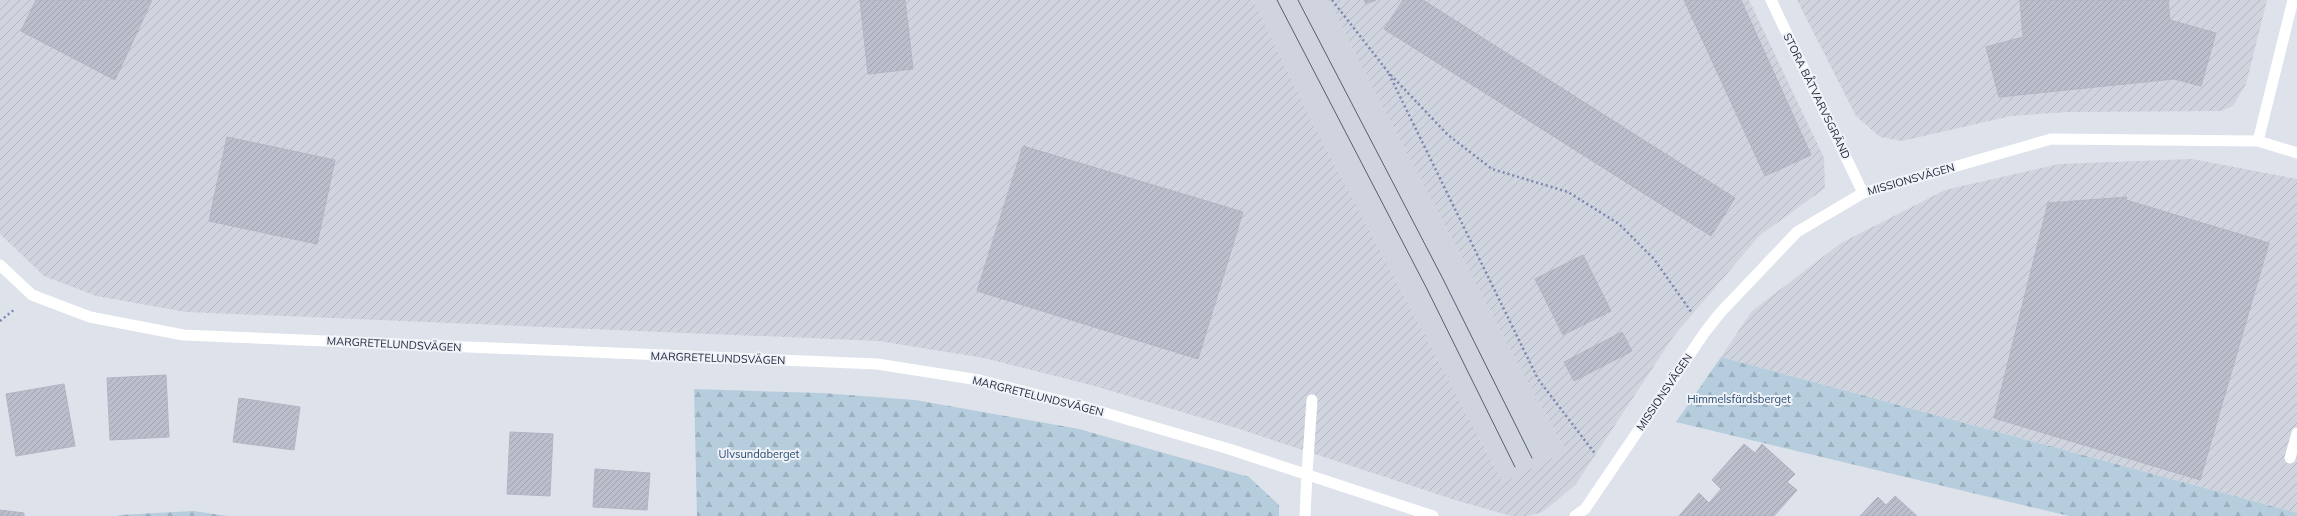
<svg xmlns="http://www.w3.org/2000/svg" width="2297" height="516" viewBox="0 0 2297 516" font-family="Mulish,sans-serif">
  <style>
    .built { fill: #cfd4de }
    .industrial { fill: url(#industrial-furrows) }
    .forest { fill: url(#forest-firs) }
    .building { fill: url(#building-hatch); stroke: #b1b6c4 }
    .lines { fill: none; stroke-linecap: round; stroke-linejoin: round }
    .path { stroke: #7d85b0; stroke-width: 2.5; stroke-dasharray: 2 3; stroke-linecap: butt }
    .service { stroke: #fff; stroke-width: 11 }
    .minor { stroke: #fff; stroke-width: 11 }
    .tram { stroke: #595c77; stroke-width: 1 }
    .labels { text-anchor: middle; stroke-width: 4; stroke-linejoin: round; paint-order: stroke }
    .street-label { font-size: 11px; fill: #1f223b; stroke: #eff2f7 }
    .park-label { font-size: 11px; fill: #284b73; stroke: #eff2f7 }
  </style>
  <defs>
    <pattern id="industrial-furrows" width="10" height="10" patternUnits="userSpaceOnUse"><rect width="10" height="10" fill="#cfd4de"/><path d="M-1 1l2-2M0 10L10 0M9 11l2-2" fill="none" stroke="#b1b6bf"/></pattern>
    <pattern id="forest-firs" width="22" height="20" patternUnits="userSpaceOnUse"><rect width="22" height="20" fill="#b6cddd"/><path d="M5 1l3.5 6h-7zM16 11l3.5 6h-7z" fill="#9cb0bf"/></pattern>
    <pattern id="building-hatch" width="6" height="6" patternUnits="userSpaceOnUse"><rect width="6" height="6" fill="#bbbecb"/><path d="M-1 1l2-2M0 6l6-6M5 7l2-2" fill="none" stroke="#a0a3af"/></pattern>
  </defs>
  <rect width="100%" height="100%" fill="#dee2eb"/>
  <!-- built -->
  <polygon class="built" points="1253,0 1329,0 1370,83 1525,377 1566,451 1503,483 1310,118"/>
  <!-- industrial -->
  <g class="industrial">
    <polygon points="0,0 1253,0 1310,118 1503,483 1566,451 1525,377 1370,83 1329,0 1749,0 1824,158 1825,188 1759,236 1673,337 1576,484 1555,502 1540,513 1527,516 1511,516 1455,500 1236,428 1091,385 984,358 879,341 186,312 96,296 44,276 0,234"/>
    <polygon points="1797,0 2267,0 2246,84 2233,106 2221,111 2069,112 2011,116 1902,141 1880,137 1856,116"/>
    <polygon points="2192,159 2297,179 2297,513 1721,357 1752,311 1841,243 1945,190 2059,164"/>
  </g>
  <!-- forest -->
  <g class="forest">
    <polygon points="1721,357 2297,513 2297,516 2069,516 1676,422"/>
    <polygon points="694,389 822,393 915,400 1079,429 1249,477 1279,505 1279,516 697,516"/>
    <polygon points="193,511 228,516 118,516 119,515"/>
  </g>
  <!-- building -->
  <g class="building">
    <polygon points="36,0 152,0 115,80 21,31"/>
    <polygon points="860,0 905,0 913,69 868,74"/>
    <polygon points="1364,0 1376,0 1366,4"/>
    <polygon points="1403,0 1423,0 1735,198 1711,236 1384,29"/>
    <polygon points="1684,0 1741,0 1811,155 1765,176"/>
    <polygon points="2020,0 2168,0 2170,20 2216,33 2201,86 2174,79 1999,97 1986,47 2023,37"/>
    <polygon points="227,137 335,160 317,244 209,221"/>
    <polygon points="1023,146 1243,212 1198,359 977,291"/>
    <polygon points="2127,197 2126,200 2269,243 2200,480 1994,418 2048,203"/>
    <polygon points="1583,255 1611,311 1563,335 1535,279"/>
    <polygon points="1622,332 1632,351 1574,381 1564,362"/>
    <polygon points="166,375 169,437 110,440 107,378"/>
    <polygon points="64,384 75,446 16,456 6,394"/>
    <polygon points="239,398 300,407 294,450 233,442"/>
    <polygon points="510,432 553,434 550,496 507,494"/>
    <polygon points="1744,444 1755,453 1762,444 1795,474 1787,482 1797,490 1774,516 1679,516 1699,493 1709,503 1721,489 1712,480"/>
    <polygon points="595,469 650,473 647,510 593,507"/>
    <polygon points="1895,496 1917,516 1860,516 1878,497 1886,505"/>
    <polygon points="0,510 24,513 24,516 0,516"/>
  </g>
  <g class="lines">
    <!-- path -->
    <g class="path">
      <polyline points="1332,0 1388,72 1448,135 1492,169 1568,192 1619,224 1654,259 1692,313"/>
      <polyline points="1389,74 1538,379 1596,455"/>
      <polyline points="0,321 15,309"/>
    </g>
    <!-- service -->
    <g class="service">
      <polyline points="2290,458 2297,433"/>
      <polyline points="1307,473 1312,400"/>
    </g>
    <!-- minor -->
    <g class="minor">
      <polyline points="1771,0 1863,193"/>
      <polyline points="2258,141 2293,0"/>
      <polyline points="0,265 32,295 90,317 183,335 877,364 979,380 1085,407 1229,449 1433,516"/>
      <polyline points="1305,516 1307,473"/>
      <polyline points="1575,516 1585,509 1705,332 1720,313 1797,232 1863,193 2051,139 2258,141 2297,153"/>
    </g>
    <!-- tram -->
    <g class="tram">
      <polyline points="1277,0 1427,289 1515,467"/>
      <polyline points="1298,0 1443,279 1532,458"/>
    </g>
  </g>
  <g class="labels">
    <!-- street labels -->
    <g class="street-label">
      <text transform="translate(1817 96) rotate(64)" y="4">STORA BÅTVARVSGRÄND</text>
      <text transform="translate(1911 179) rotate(-16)" y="4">MISSIONSVÄGEN</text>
      <text transform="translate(394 344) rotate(3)" y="4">MARGRETELUNDSVÄGEN</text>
      <text transform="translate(718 358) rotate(2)" y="4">MARGRETELUNDSVÄGEN</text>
      <text transform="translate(1664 392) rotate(-56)" y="4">MISSIONSVÄGEN</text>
      <text transform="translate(1038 396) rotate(14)" y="4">MARGRETELUNDSVÄGEN</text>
    </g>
    <!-- park labels -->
    <g class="park-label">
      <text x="1739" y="403">Himmelsfärdsberget</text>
      <text x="759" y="458">Ulvsundaberget</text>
    </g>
  </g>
</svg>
